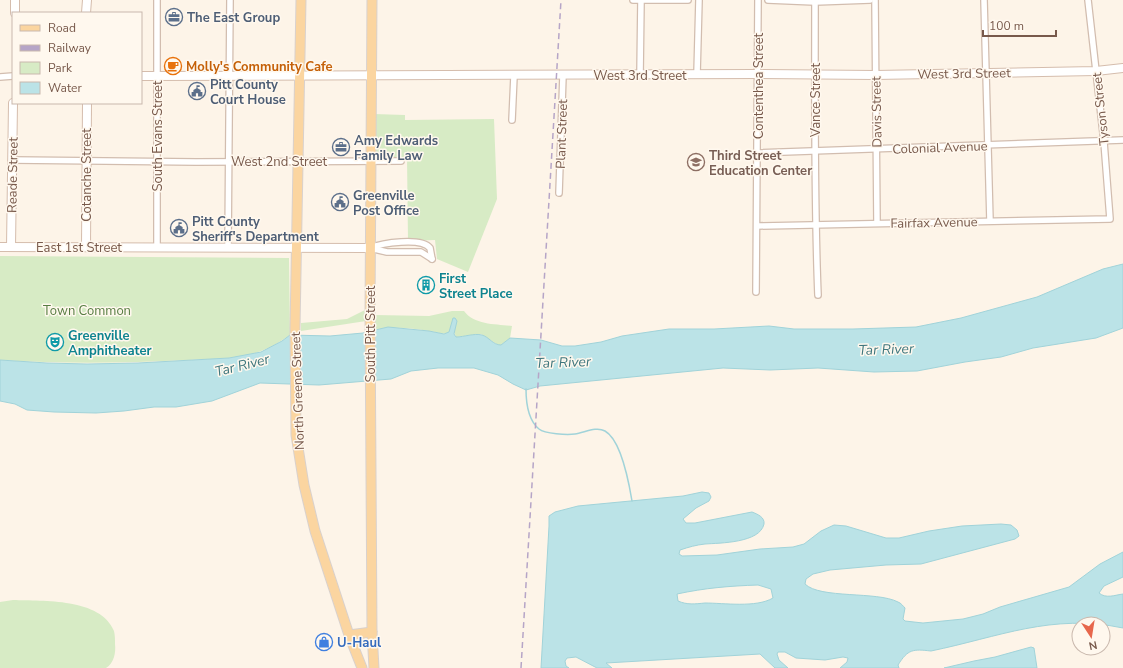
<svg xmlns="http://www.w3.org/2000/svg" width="1123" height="668" viewBox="0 0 1123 668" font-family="'Nunito Sans',sans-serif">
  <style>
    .green { fill: #d7ebc5 }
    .water { fill: #bbe3e7; stroke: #a1d3d9; fill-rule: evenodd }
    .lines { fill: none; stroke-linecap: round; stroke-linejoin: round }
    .stream { stroke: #a1d3d9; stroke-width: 1.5 }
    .street-casing { stroke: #d2bdaf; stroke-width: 8 }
    .secondary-casing { stroke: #d5bdad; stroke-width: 10 }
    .primary-casing { stroke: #d9d1cd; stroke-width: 11 }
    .street { stroke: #fff; stroke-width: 5.5 }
    .secondary { stroke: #fff; stroke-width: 8 }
    .primary { stroke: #fbd5a0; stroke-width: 9 }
    .rail { stroke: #b6a5c7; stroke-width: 1.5; stroke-dasharray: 6 4; stroke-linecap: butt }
    .labels { text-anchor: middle; stroke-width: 3; stroke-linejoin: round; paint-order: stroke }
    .service-label { font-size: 13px; font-weight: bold; fill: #4e5e75; stroke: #fff8ee; text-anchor: start }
    .food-label { font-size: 13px; font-weight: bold; fill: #c56008; stroke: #fff8ee; text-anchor: start }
    .street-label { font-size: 13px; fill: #78594b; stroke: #fff8ee }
    .education-label { font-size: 13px; font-weight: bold; fill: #785e54; stroke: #fff8ee; text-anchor: start }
    .culture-label { font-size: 13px; font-weight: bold; fill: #0d838f; stroke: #fff8ee; text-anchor: start }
    .park-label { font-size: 13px; fill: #577d42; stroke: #fff8ee }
    .shop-label { font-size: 13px; font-weight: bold; fill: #366cbe; stroke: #fff8ee; text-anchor: start }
    .water-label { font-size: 14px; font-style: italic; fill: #3e767d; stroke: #fff8ee }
  </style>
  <rect width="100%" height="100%" fill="#fdf4e8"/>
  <!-- green -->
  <g class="green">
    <polygon points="374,114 405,115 405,120 494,119 497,199 468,272 437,259 435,240 408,241 407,157 375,157"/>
    <path d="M0 256 289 258 290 335C281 341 272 347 261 351 239 360 212 359 189 360 126 363 63 364 0 360Z"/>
    <polygon points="365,310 367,315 366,321 301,331 301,323 347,319"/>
    <path d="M452 311H464C474 325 496 324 512 326L510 338 501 345H498L481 334 456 337 454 331 451 329 448 333C442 335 435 331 429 331 411 328 393 326 375 330V315L429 316Z"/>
    <path d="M13 600C43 601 101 598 114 631 115 635 115 640 115 644 116 653 114 663 106 668H0V602Z"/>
  </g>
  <!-- water -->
  <g class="water">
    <path d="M1123 264V328L1096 338 1033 348 1001 357 965 362 917 371 874 372 818 368 770 370 723 368 540 386 526 390 513 384 498 375 474 368H438L411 371 391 379 319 385 260 383 212 401 176 407H154L124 411 96 413 54 412 27 410 15 404 0 401V360L47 363 87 364 138 363 229 358 261 352 282 341 290 335 330 336 363 333 388 327 429 331 444 334 449 332 453 318H455L457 321 454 334 456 337C464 337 474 333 482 335 489 337 493 345 501 345L510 338 541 340 562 346H575L601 342 622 336 669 329H714L769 326 794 329H853L916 327 961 318 1037 297 1103 269Z"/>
    <path d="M702 492 709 493 711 497 709 501 696 508 683 519 686 523H695L752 512C757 514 765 517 764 524 760 543 720 543 705 544 696 545 689 547 680 550L679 554 682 556 717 555 760 549 793 547 804 544 821 531 834 525 846 526 886 538H899L929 531 962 526 1001 524 1011 525 1017 530 1019 536 1015 539 921 564 886 565 830 570 813 574 806 579 805 584C820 599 877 591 898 602 901 603 903 606 905 608L903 619 905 621 923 623 963 619 983 614 1000 607 1069 587 1100 564 1123 552V577L1104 586 1099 593C1106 599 1115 595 1123 594V628C1052 613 999 637 931 651 913 649 908 649 898 665L899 668H840L847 662 848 658 843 657 825 660 796 658 785 652H778L777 654 779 660 788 668H775L760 654 606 663 612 668H597L576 657 567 658 565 661 566 666 569 668H541L549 526V516L555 512 578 506 683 496ZM758 585 771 589 773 598C756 608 724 603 705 603 695 604 687 605 678 601L677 594C705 588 729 586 758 585Z"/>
    <polygon points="1031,647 1034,648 1037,668 944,668 974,661 995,657"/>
  </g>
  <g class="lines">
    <!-- stream -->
    <path class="stream" d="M526 389C526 401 528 420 539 429 545 434 567 435 575 434 584 433 596 426 605 431 621 440 629 483 632 501"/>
    <!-- street casing -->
    <g class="street-casing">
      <g id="street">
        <polyline points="157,0 157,247"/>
        <polyline points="633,0 688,0"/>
        <polyline points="768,0 815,2 870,0"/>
        <path d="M815 0C815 98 814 197 818 295"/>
        <polyline points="875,0 877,223"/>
        <polyline points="984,0 990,221"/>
        <polyline points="697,74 699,0"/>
        <polyline points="640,75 641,0"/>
        <polyline points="0,77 13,76"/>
        <polyline points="512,120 514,76"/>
        <polyline points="757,153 1123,140"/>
        <polyline points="13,160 196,162 401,161"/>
        <polyline points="559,193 563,75"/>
        <polyline points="757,226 1110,219 1104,142 1088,0"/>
        <polyline points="228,248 230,0"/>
        <path d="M370 248C382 243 421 237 430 248L432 259"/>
        <polyline points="370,248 387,252 421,252 432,259"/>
        <polyline points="756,292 758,0"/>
      </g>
    </g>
    <!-- secondary casing -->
    <g class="secondary-casing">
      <g id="secondary">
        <polyline points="15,13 15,0"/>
        <polyline points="86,13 87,0"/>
        <polyline points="141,76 757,74 875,75 1096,71 1123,68"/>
        <polyline points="0,247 370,248"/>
        <polyline points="11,247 13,103"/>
        <polyline points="86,247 87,103"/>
      </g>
    </g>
    <!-- primary casing -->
    <g class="primary-casing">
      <g id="primary">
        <polyline points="301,0 295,328 296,435 304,485 315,531 349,635 362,668"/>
        <polyline points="372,0 370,314 372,632 374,668"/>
        <polyline points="349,635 372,632"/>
      </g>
    </g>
    <!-- street -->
    <use href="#street" class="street"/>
    <!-- secondary -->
    <use href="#secondary" class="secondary"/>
    <!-- primary -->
    <use href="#primary" class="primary"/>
    <!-- rail -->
    <polyline class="rail" points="521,668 561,0"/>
  </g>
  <!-- icons -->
  <defs>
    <g id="office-ring" transform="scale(0.9)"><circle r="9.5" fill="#fff8ee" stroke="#5c6f8a" stroke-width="1.5"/><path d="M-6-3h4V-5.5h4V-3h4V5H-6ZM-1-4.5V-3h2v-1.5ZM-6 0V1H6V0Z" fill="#5c6f8a"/></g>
    <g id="cafe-ring" transform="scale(0.9)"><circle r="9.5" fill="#fff8ee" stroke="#e8710a" stroke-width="1.5"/><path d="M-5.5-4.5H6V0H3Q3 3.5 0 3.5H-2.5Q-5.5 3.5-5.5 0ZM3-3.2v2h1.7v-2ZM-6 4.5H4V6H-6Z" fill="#e8710a"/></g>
    <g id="civic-ring" transform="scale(0.9)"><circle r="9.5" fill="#fff8ee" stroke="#5c6f8a" stroke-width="1.5"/><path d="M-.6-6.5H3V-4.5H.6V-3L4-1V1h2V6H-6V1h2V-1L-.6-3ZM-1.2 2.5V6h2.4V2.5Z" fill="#5c6f8a"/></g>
    <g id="school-ring" transform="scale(0.9)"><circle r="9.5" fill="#fff8ee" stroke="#8d6e63" stroke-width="1.5"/><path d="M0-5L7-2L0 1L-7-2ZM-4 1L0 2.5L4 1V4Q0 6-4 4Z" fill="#8d6e63"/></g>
    <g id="building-ring" transform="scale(0.9)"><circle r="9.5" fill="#fff8ee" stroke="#0f9aa8" stroke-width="1.5"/><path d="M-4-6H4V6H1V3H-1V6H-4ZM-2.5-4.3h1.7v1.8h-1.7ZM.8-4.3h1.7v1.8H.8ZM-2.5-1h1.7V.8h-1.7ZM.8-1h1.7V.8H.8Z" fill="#0f9aa8"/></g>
    <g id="theatre-ring" transform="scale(0.9)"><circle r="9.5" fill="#fff8ee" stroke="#0f9aa8" stroke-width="1.5"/><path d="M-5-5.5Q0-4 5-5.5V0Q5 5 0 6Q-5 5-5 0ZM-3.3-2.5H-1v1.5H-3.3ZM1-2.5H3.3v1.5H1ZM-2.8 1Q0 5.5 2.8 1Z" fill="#0f9aa8"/></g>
    <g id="shop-ring" transform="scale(0.9)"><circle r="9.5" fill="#fff8ee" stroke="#3f7fe0" stroke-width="1.5"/><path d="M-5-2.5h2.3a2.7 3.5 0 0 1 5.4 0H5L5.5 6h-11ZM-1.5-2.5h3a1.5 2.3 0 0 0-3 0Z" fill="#3f7fe0"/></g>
  </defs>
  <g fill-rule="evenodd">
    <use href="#office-ring" x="174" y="17"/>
    <use href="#cafe-ring" x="173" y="66"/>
    <use href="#civic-ring" x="197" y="91"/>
    <use href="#office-ring" x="341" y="147"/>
    <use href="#school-ring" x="696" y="162"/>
    <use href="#civic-ring" x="340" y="202"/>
    <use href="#civic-ring" x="179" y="228"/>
    <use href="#building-ring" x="426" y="285"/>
    <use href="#theatre-ring" x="55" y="342"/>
    <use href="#shop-ring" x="324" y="642"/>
  </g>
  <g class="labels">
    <!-- service labels -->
    <g class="service-label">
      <text x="187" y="22">The East Group</text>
      <text x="210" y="89">Pitt County<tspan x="210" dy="15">Court House</tspan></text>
      <text x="354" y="145">Amy Edwards<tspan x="354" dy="15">Family Law</tspan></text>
      <text x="353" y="200">Greenville<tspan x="353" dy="15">Post Office</tspan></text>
      <text x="192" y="226">Pitt County<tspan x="192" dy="15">Sheriff's Department</tspan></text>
    </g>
    <!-- food labels -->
    <g class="food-label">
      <text x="186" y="71">Molly's Community Cafe</text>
    </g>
    <!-- street labels -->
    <g class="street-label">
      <text transform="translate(964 73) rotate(-1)" y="5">West 3rd Street</text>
      <text x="640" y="80">West 3rd Street</text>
      <text transform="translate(758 86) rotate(-90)" y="5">Contenthea Street</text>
      <text transform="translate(815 100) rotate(-90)" y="5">Vance Street</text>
      <text transform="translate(1100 109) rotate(-96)" y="5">Tyson Street</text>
      <text transform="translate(876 112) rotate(-91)" y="5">Davis Street</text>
      <text transform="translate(561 134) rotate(-88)" y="5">Plant Street</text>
      <text transform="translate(157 136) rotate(-90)" y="5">South Evans Street</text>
      <text transform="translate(940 147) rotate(-2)" y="5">Colonial Avenue</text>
      <text x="279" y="166">West 2nd Street</text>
      <text transform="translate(12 175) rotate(-89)" y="5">Reade Street</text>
      <text transform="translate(86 175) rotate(-90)" y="5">Cotanche Street</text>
      <text transform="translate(934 222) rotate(-1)" y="5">Fairfax Avenue</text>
      <text x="79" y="252">East 1st Street</text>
      <text transform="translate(370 334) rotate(-90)" y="5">South Pitt Street</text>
      <text transform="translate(297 391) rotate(-92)" y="5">North Greene Street</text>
    </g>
    <!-- education labels -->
    <g class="education-label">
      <text x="709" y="160">Third Street<tspan x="709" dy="15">Education Center</tspan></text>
    </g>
    <!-- culture labels -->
    <g class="culture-label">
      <text x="439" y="283">First<tspan x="439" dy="15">Street Place</tspan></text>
      <text x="68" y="340">Greenville<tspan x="68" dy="15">Amphitheater</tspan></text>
    </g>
    <!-- park labels -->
    <g class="park-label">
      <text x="87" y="315">Town Common</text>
    </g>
    <!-- shop labels -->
    <g class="shop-label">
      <text x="337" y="647">U-Haul</text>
    </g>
    <!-- water labels -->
    <g class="water-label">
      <text transform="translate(886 349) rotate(-2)" y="5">Tar River</text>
      <text transform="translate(563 362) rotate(-2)" y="5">Tar River</text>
      <text transform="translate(242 365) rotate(-14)" y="5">Tar River</text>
    </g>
  </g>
  <!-- legend -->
  <rect x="12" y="12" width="130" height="92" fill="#fff8ee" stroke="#c9b8ad"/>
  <rect x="20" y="25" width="20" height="6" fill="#fbd5a0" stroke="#c9b8ad"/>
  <text x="48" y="32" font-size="12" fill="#78594b">Road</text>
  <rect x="20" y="45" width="20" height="6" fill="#b6a5c7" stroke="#c9b8ad"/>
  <text x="48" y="52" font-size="12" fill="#78594b">Railway</text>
  <rect x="20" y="62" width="20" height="12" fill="#d7ebc5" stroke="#c9b8ad"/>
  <text x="48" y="72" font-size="12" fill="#78594b">Park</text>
  <rect x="20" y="82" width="20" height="12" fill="#bbe3e7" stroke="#c9b8ad"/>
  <text x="48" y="92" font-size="12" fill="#78594b">Water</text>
  <!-- north arrow -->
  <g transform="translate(1091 636) rotate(168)"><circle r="19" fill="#fff8ee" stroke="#c9b8ad"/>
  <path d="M0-3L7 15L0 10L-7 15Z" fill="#e7674c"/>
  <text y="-6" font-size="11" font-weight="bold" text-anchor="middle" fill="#78594b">N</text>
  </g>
  <!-- scale -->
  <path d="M983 30v6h73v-6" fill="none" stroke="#78594b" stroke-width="2"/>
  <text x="989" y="30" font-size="12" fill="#78594b" stroke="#fff8ee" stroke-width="3" paint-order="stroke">100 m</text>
</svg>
